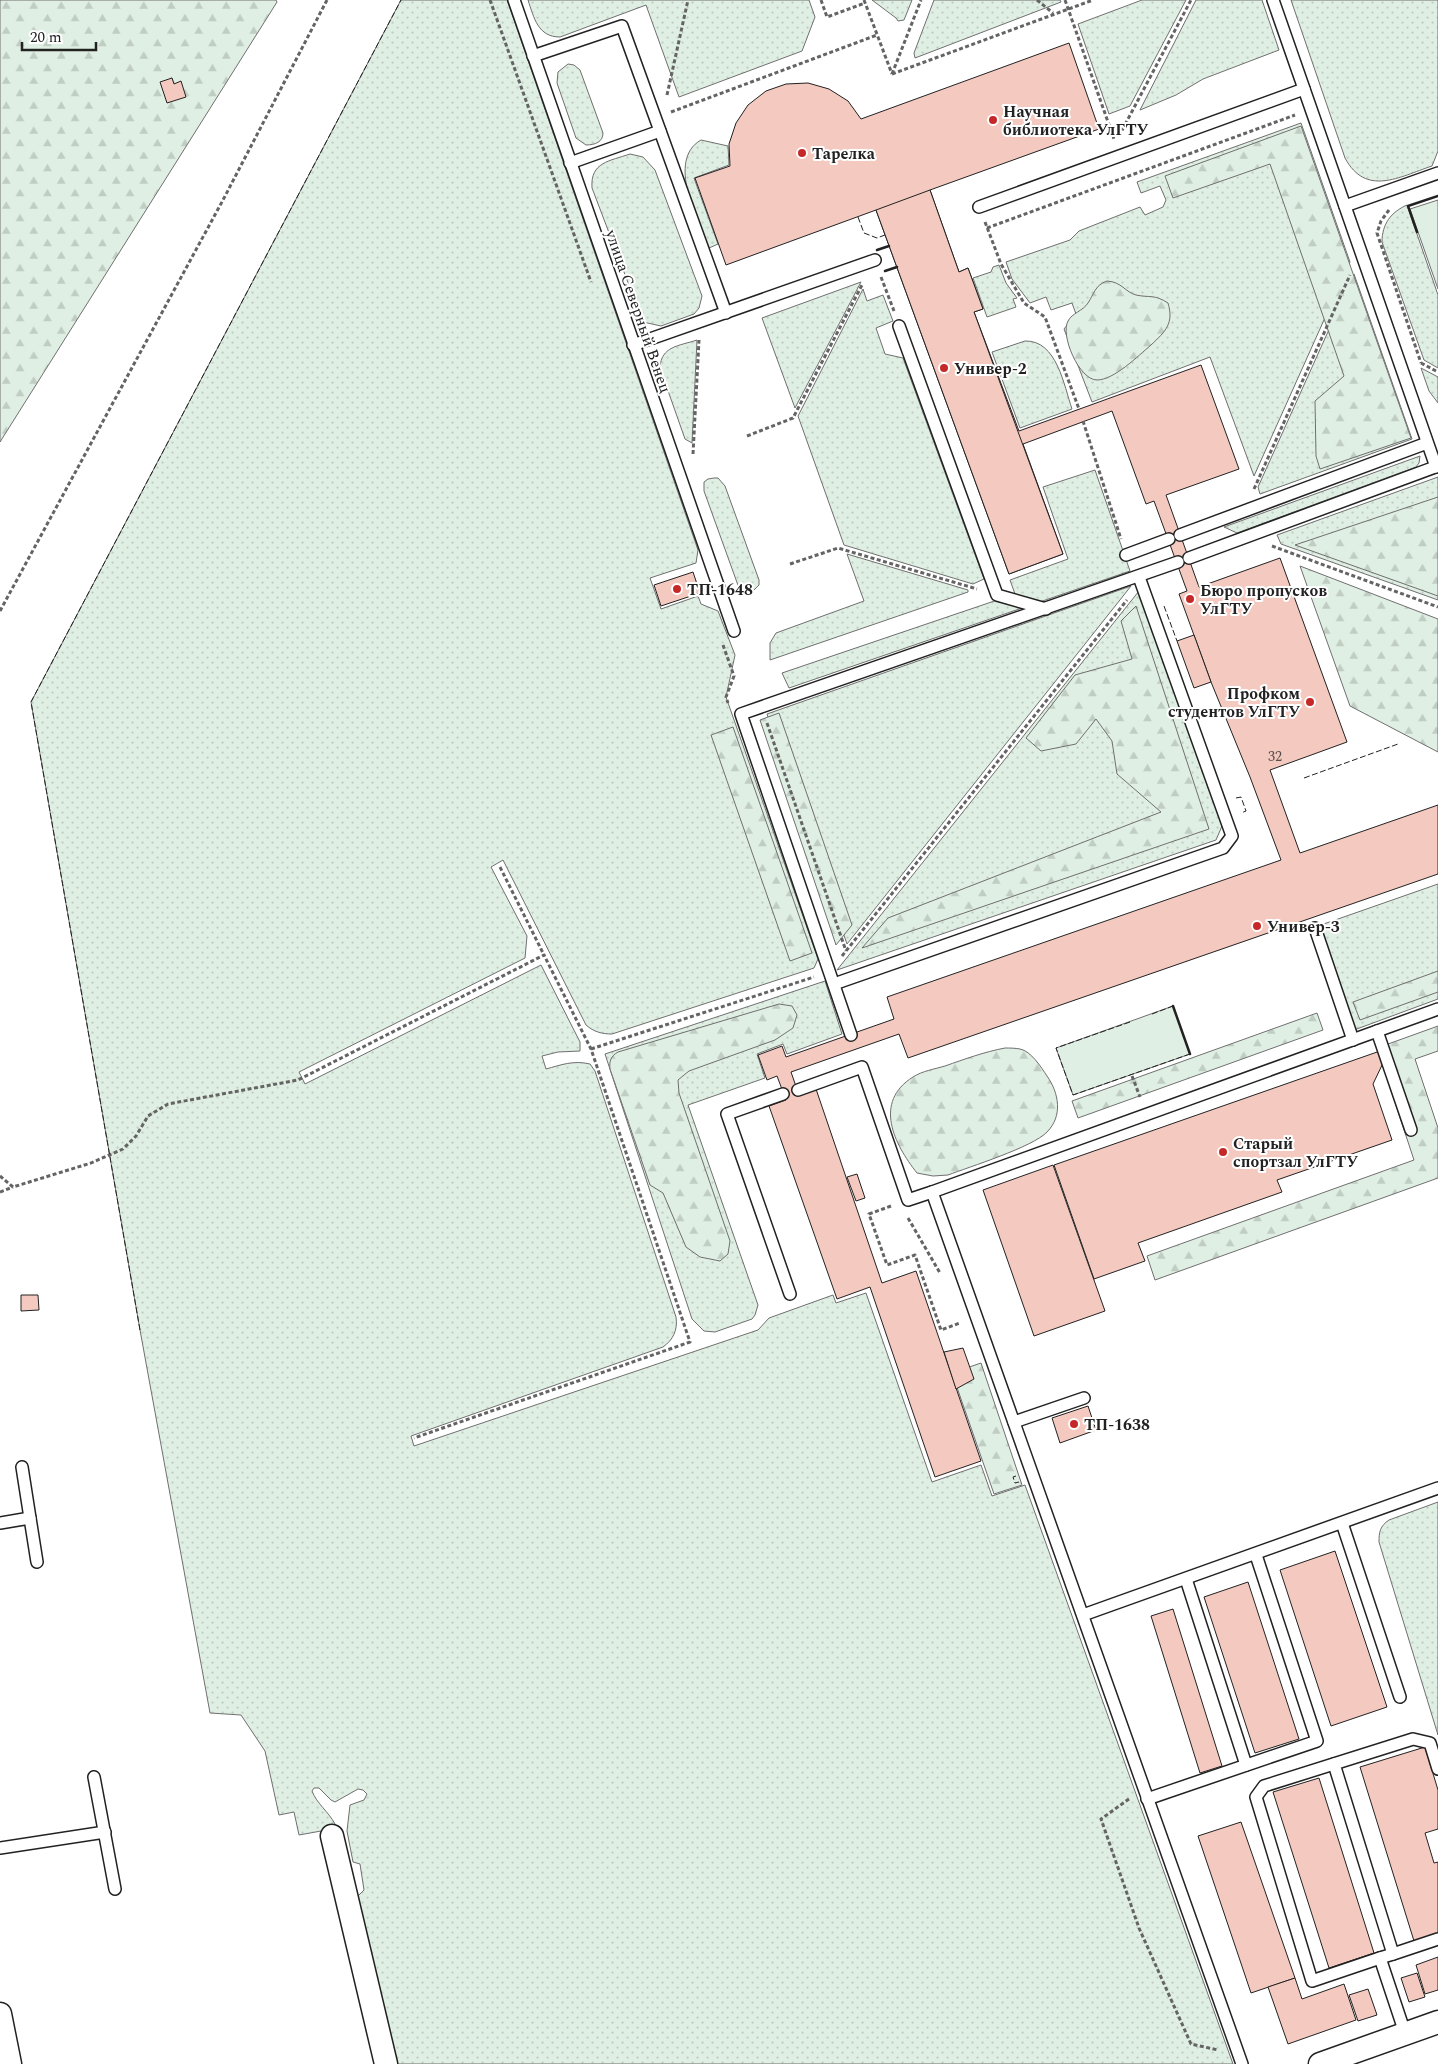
<svg xmlns="http://www.w3.org/2000/svg" width="1438" height="2064" viewBox="0 0 1438 2064" font-family="Spectral,serif">
  <style>
    .grass { fill: url(#grass-dots); stroke: #6f6f6f }
    .forest { fill: url(#forest-firs); stroke: #6f6f6f }
    .park { fill: #e0efe3; stroke: #6f6f6f }
    .building { fill: #f3c9c0; stroke: #222 }
    .lines { fill: none; stroke-linecap: round; stroke-linejoin: round }
    .lane-casing { stroke: #222; stroke-width: 14 }
    .street-casing { stroke: #222; stroke-width: 25 }
    .path { stroke: #646464; stroke-width: 3; stroke-dasharray: 4 2.5; stroke-linecap: butt }
    .lane { stroke: #fff; stroke-width: 11 }
    .street { stroke: #fff; stroke-width: 22 }
    .fence { stroke: #222; stroke-width: 1; stroke-dasharray: 6 2.5; stroke-linecap: butt }
    .wall { stroke: #222; stroke-width: 2.5 }
    .poi-dot { fill: #c62828; stroke: #fff; stroke-width: 2 }
    .labels { text-anchor: middle; stroke-width: 4; stroke-linejoin: round; paint-order: stroke }
    .number-label { font-size: 14px; fill: #564c4a }
    .poi-label { font-size: 16px; font-weight: bold; fill: #222; stroke: #fff; text-anchor: start }
    .street-label { font-size: 16px; fill: #222; stroke: #fff }
  </style>
  <defs>
    <pattern id="grass-dots" width="8" height="8" patternUnits="userSpaceOnUse" patternTransform="scale(1.25)"><rect width="8" height="8" fill="#e0efe3"/><path d="M2 2h.1M6 6h.1" fill="none" stroke="#c0cdc2" stroke-width="1.8" stroke-linecap="round"/></pattern>
    <pattern id="forest-firs" width="22" height="20" patternUnits="userSpaceOnUse" patternTransform="scale(1.25)"><rect width="22" height="20" fill="#e0efe3"/><path d="M5 1l3.5 6h-7zM16 11l3.5 6h-7z" fill="#c0cdc2"/></pattern>
  </defs>
  <rect width="100%" height="100%" fill="#fff"/>
  <!-- grass -->
  <g class="grass">
    <path d="M401 0H507L698 550 696 563 650 578 661 609 698 596 701 604 718 611 735 655 726 697 818 959 814 968 612 1034C602 1034 594 1032 586 1025L503 860 491 867 527 936 525 958 299 1072 305 1084 541 965 580 1042V1051L558 1052 542 1056 546 1069C561 1065 573 1060 590 1064L595 1071 676 1317C678 1330 673 1340 663 1347L411 1436 414 1446 758 1330 769 1318 833 1295 836 1303 866 1293 932 1482 981 1465 992 1496 1025 1485 1233 2064H391L357 1897 364 1890 360 1864 353 1862 347 1831 350 1805 364 1800 367 1794 363 1790 358 1789 335 1802 331 1800 319 1788H314L312 1791C317 1804 328 1811 335 1824 341 1835 341 1850 344 1863L327 1865 321 1831 299 1835 294 1812 279 1815 265 1751 241 1715 210 1713 140 1330 31 702Z"/>
    <path d="M528 0H809L815 17 802 51 679 97 646 5 560 37C538 37 534 18 528 0Z"/>
    <polygon points="872,0 912,0 904,20 898,21 896,18"/>
    <polygon points="934,0 1060,0 1061,2 915,58 914,53"/>
    <polygon points="1142,0 1186,0 1130,106 1109,114 1078,24"/>
    <polygon points="1196,0 1262,0 1279,50 1203,79 1176,95 1140,110"/>
    <path d="M1291 0H1438V151L1432 166C1399 177 1366 197 1345 158Z"/>
    <path d="M568 64 574 65 580 70 603 133C603 142 595 145 586 145L576 138 557 83 558 72Z"/>
    <polygon points="1301,123 1350,262 1254,476 1210,357 1092,402 1064,329 1076,314 1072,303 1051,310 1046,297 1030,303 1012,279 1006,262 1070,240 1079,231 1140,207 1145,215 1163,207 1166,200 1160,186 1141,193 1137,182"/>
    <path d="M701 140 728 146 729 165 694 178 718 244 709 248C698 221 666 160 701 140Z"/>
    <path d="M630 154 643 157 655 170 702 296 699 308 694 314 661 326 643 322 592 188C590 162 610 161 630 154Z"/>
    <path d="M1407 205 1438 295V368L1424 360 1382 242C1382 224 1391 212 1407 205Z"/>
    <polygon points="999,265 1006,283 1017,298 1013,299 1016,307 987,317 973,278 991,272 993,267"/>
    <polygon points="1354,274 1412,439 1260,494 1258,487"/>
    <polygon points="861,282 795,408 762,318"/>
    <polygon points="863,289 867,301 883,295 893,321 876,328 885,354 903,358 984,579 973,584 844,545 798,416"/>
    <path d="M697 340 692 443 685 439 660 368C661 346 679 346 697 340Z"/>
    <path d="M1025 341C1057 340 1064 386 1072 409L1020 428 992 352Z"/>
    <polygon points="1421,368 1438,377 1438,403 1429,391"/>
    <polygon points="1420,456 1419,463 1416,467 1237,533 1224,527"/>
    <polygon points="1095,470 1130,571 789,688 782,673 1015,594 1010,580 1068,559 1043,487"/>
    <polygon points="1438,477 1438,600 1281,544 1277,535"/>
    <polygon points="714,478 718,478 725,486 759,580 759,585 753,591 745,592 739,588 704,491 704,482 708,479"/>
    <polygon points="847,554 968,590 968,592 770,660 770,643 776,633 864,601"/>
    <polygon points="1131,586 847,944 767,714"/>
    <polygon points="1139,591 1222,826 1216,840 837,970"/>
    <polygon points="1438,884 1438,999 1354,1030 1318,926"/>
    <polygon points="825,981 842,1034 787,1054 783,1044 757,1054 765,1078 688,1105 758,1305 755,1315 752,1319 715,1332 704,1331 692,1319 605,1054"/>
    <path d="M1438 1502V1735L1379 1542C1379 1532 1380 1526 1389 1520Z"/>
  </g>
  <!-- forest -->
  <g class="forest">
    <polygon points="0,0 276,0 277,2 0,442"/>
    <polygon points="1301,126 1411,438 1320,469 1316,456 1315,401 1344,376 1270,164 1173,198 1165,176"/>
    <path d="M1107 281C1122 282 1125 292 1136 295 1150 298 1154 294 1168 303 1174 323 1166 331 1151 345 1138 356 1114 380 1097 380 1079 380 1060 335 1068 321 1072 313 1083 311 1088 303 1094 294 1095 285 1107 281Z"/>
    <polygon points="1438,497 1438,596 1295,545"/>
    <polygon points="1300,566 1438,619 1438,752 1350,706"/>
    <polygon points="1136,606 1209,829 862,948 888,918 1161,812 1117,774 1112,741 1096,719 1076,744 1041,751 1026,738 1075,675 1132,659 1121,621"/>
    <polygon points="779,713 852,925 836,945 760,720"/>
    <polygon points="733,727 812,953 790,961 711,735"/>
    <polygon points="1438,971 1438,992 1360,1020 1353,1002"/>
    <path d="M779 1004 792 1006 797 1015 793 1028 775 1040 689 1071 678 1080 679 1093 730 1241 728 1254 720 1261 700 1257 686 1247 663 1193 650 1185 610 1069C609 1061 611 1056 618 1052Z"/>
    <polygon points="1317,1013 1323,1030 1078,1118 1072,1101"/>
    <polygon points="1438,1026 1438,1051 1415,1059 1438,1128 1438,1178 1155,1280 1147,1256 1414,1160 1377,1048"/>
    <path d="M1005 1048C1009 1048 1015 1048 1020 1049 1031 1051 1041 1067 1047 1076 1059 1093 1063 1116 1047 1132 1033 1147 969 1167 948 1175L933 1176 917 1173C894 1144 873 1102 913 1077 922 1071 935 1069 945 1066 965 1059 984 1052 1005 1048Z"/>
    <polygon points="981,1363 1022,1485 994,1494 952,1373"/>
  </g>
  <!-- park -->
  <g class="park">
    <polygon points="1438,200 1438,289 1410,209"/>
    <polygon points="1173,1006 1190,1054 1073,1095 1056,1048"/>
  </g>
  <!-- building -->
  <g class="building">
    <polygon points="1069,43 1099,129 930,190 959,272 968,268 983,309 974,312 1019,431 1201,365 1239,469 1166,495 1199,587 1280,558 1347,742 1270,770 1300,853 1438,805 1438,874 908,1058 899,1034 791,1072 799,1095 816,1089 882,1283 916,1271 981,1461 935,1477 870,1287 837,1299 769,1106 786,1100 777,1076 767,1080 758,1055 782,1046 786,1057 894,1019 887,997 1281,860 1250,777 1211,682 1179,594 1187,591 1154,501 1146,504 1112,411 1023,444 1063,554 1009,574 876,210 726,265 695,178 730,166 729,144 736,123 748,105 766,91 786,84 808,83 829,89 848,101 861,119"/>
    <polygon points="172,78 174,84 181,81 186,97 167,103 160,82"/>
    <polygon points="930,190 959,272 968,268 983,309 974,312 1063,554 1009,574 876,210"/>
    <polygon points="693,572 700,593 661,606 654,585"/>
    <polygon points="1194,635 1211,682 1194,688 1177,641"/>
    <polygon points="1380,1051 1384,1061 1373,1084 1392,1140 1277,1180 1282,1192 1138,1243 1145,1261 1094,1279 1054,1165"/>
    <polygon points="1053,1165 1105,1311 1034,1336 983,1190"/>
    <polygon points="857,1174 865,1198 856,1201 847,1177"/>
    <polygon points="21,1295 38,1295 39,1310 21,1311"/>
    <polygon points="963,1348 974,1379 956,1389 944,1352"/>
    <polygon points="1088,1406 1096,1430 1060,1443 1052,1418"/>
    <polygon points="1335,1551 1387,1707 1331,1726 1280,1570"/>
    <polygon points="1248,1582 1299,1739 1255,1753 1204,1597"/>
    <polygon points="1173,1609 1222,1766 1200,1773 1151,1616"/>
    <polygon points="1425,1747 1438,1790 1438,1829 1425,1833 1434,1863 1438,1862 1438,1933 1414,1941 1360,1767"/>
    <polygon points="1319,1778 1374,1953 1329,1968 1273,1792"/>
    <polygon points="1241,1822 1295,1978 1251,1993 1198,1836"/>
    <polygon points="1438,1957 1438,1990 1425,1994 1416,1965"/>
    <polygon points="1417,1973 1425,1997 1409,2002 1401,1978"/>
    <polygon points="1295,1978 1302,1999 1344,1984 1356,2020 1288,2044 1268,1987"/>
    <polygon points="1368,1989 1377,2015 1358,2021 1349,1995"/>
  </g>
  <g class="lines">
    <!-- lane casing -->
    <g class="lane-casing">
      <g id="lane">
        <polyline points="514,0 734,631"/>
        <polyline points="1273,0 1436,467"/>
        <polyline points="533,56 622,26 726,313"/>
        <polyline points="570,163 660,131"/>
        <polyline points="1345,206 1438,173"/>
        <polyline points="979,207 1304,89"/>
        <polyline points="899,326 997,595 1046,609"/>
        <polyline points="633,345 875,260"/>
        <polyline points="1180,535 1427,443"/>
        <polyline points="1126,555 1169,539"/>
        <polyline points="1189,558 1438,466"/>
        <polyline points="1315,928 1353,1040"/>
        <polyline points="834,984 1223,848 1232,836 1139,577"/>
        <polyline points="1377,1031 1411,1130"/>
        <polyline points="851,1035 741,714 1178,562"/>
        <polyline points="798,1090 862,1067 908,1200 932,1192 1242,2064"/>
        <polyline points="783,1094 727,1114 790,1294"/>
        <polyline points="932,1192 1438,1009"/>
        <polyline points="1014,1422 1084,1398"/>
        <polyline points="30,1518 37,1562"/>
        <polyline points="0,1523 30,1518 22,1467"/>
        <polyline points="1342,1523 1400,1697"/>
        <polyline points="1186,1579 1246,1765"/>
        <polyline points="1083,1615 1438,1488"/>
        <polyline points="1334,1764 1393,1954 1380,1958 1405,2033"/>
        <polyline points="94,1777 115,1889"/>
        <polyline points="1147,1799 1317,1741 1256,1555"/>
        <polyline points="0,1848 105,1832"/>
        <polyline points="1393,1954 1438,1939"/>
        <polyline points="1380,1958 1312,1981 1256,1797 1264,1786 1413,1739 1430,1743 1438,1769"/>
      </g>
    </g>
    <!-- street casing -->
    <g class="street-casing">
      <g id="street">
        <polyline points="332,1836 386,2064"/>
        <polyline points="0,2014 10,2064"/>
        <polyline points="1320,2064 1438,2022"/>
      </g>
    </g>
    <!-- path -->
    <g class="path">
      <polyline points="490,0 591,282"/>
      <polyline points="821,0 827,17 865,3"/>
      <polyline points="864,0 892,74"/>
      <polyline points="1037,0 1053,13"/>
      <polyline points="1065,0 1114,139"/>
      <polyline points="892,74 1093,0"/>
      <polyline points="892,74 921,0"/>
      <polyline points="667,95 688,0"/>
      <polyline points="671,112 877,35"/>
      <polyline points="1119,136 1191,0"/>
      <polyline points="1389,210 1381,221 1377,233 1421,363"/>
      <polyline points="985,222 1001,264 1024,303 1045,317 1079,409"/>
      <polyline points="987,228 1295,115"/>
      <polyline points="881,277 894,311"/>
      <polyline points="1421,363 1438,372"/>
      <polyline points="1083,421 1121,539"/>
      <polyline points="747,436 793,418 863,283"/>
      <polyline points="693,454 699,340"/>
      <polyline points="1254,489 1350,275"/>
      <polyline points="1272,546 1438,607"/>
      <polyline points="790,564 838,548 977,589"/>
      <polyline points="0,611 223,200 327,0"/>
      <polyline points="723,645 734,676 726,697 728,703"/>
      <polyline points="767,723 846,951"/>
      <polyline points="500,867 544,955"/>
      <polyline points="842,956 1127,600"/>
      <polyline points="591,1049 814,977"/>
      <polyline points="1132,1076 1140,1097"/>
      <polyline points="0,1176 13,1187 91,1163 123,1149 136,1136 148,1116 168,1104 298,1080 544,955 591,1049 690,1342 414,1438"/>
      <polyline points="0,1192 13,1187"/>
      <polyline points="891,1206 869,1214 887,1265 915,1255 941,1330 960,1323"/>
      <polyline points="908,1218 940,1273"/>
      <polyline points="1129,1799 1101,1819 1139,1928 1191,2044 1218,2050"/>
    </g>
    <!-- lane -->
    <use href="#lane" class="lane"/>
    <!-- street -->
    <use href="#street" class="street"/>
    <!-- fence -->
    <g class="fence">
      <polyline points="858,217 864,233 877,238 885,235"/>
      <polyline points="1164,606 1177,641"/>
      <polyline points="1304,778 1398,744"/>
      <polyline points="1236,798 1241,797 1246,811 1241,813"/>
      <polyline points="1152,1014 1173,1006"/>
      <polyline points="1130,1022 1056,1048 1073,1095 1190,1054"/>
      <polyline points="140,1330 31,702 401,0"/>
      <polyline points="1016,1476 1013,1477 1015,1483 1019,1482"/>
    </g>
    <!-- wall -->
    <g class="wall">
      <polyline points="1417,232 1408,206 1438,196"/>
      <polyline points="877,250 889,246"/>
      <polyline points="885,271 897,267"/>
      <polyline points="1173,1006 1190,1054"/>
    </g>
  </g>
  <!-- markers -->
  <g class="poi-dot">
    <circle cx="993" cy="120" r="5"/>
    <circle cx="802" cy="153" r="5"/>
    <circle cx="944" cy="368" r="5"/>
    <circle cx="677" cy="589" r="5"/>
    <circle cx="1190" cy="599" r="5"/>
    <circle cx="1310" cy="702" r="5"/>
    <circle cx="1257" cy="926" r="5"/>
    <circle cx="1223" cy="1152" r="5"/>
    <circle cx="1074" cy="1424" r="5"/>
  </g>
  <g class="labels">
    <!-- number labels -->
    <g class="number-label">
      <text x="1275" y="761">32</text>
    </g>
    <!-- poi labels -->
    <g class="poi-label">
      <text x="1003" y="117">Научная<tspan x="1003" dy="18">библиотека УлГТУ</tspan></text>
      <text x="812" y="159">Тарелка</text>
      <text x="954" y="374">Универ-2</text>
      <text x="687" y="595">ТП-1648</text>
      <text x="1200" y="596">Бюро пропусков<tspan x="1200" dy="18">УлГТУ</tspan></text>
      <text x="1300" y="699" text-anchor="end">Профком<tspan x="1300" dy="18">студентов УлГТУ</tspan></text>
      <text x="1267" y="932">Универ-3</text>
      <text x="1233" y="1149">Старый<tspan x="1233" dy="18">спортзал УлГТУ</tspan></text>
      <text x="1084" y="1430">ТП-1638</text>
    </g>
    <!-- street labels -->
    <g class="street-label">
      <text transform="translate(639 311) rotate(71)" y="6">улица Северный Венец</text>
    </g>
  </g>
  <!-- scale -->
  <path d="M22 42v8h74v-8" fill="none" stroke="#222222" stroke-width="2.5"/>
  <text x="30" y="42" font-size="15" fill="#222222" stroke="#ffffff" stroke-width="4" paint-order="stroke">20 m</text>
</svg>
